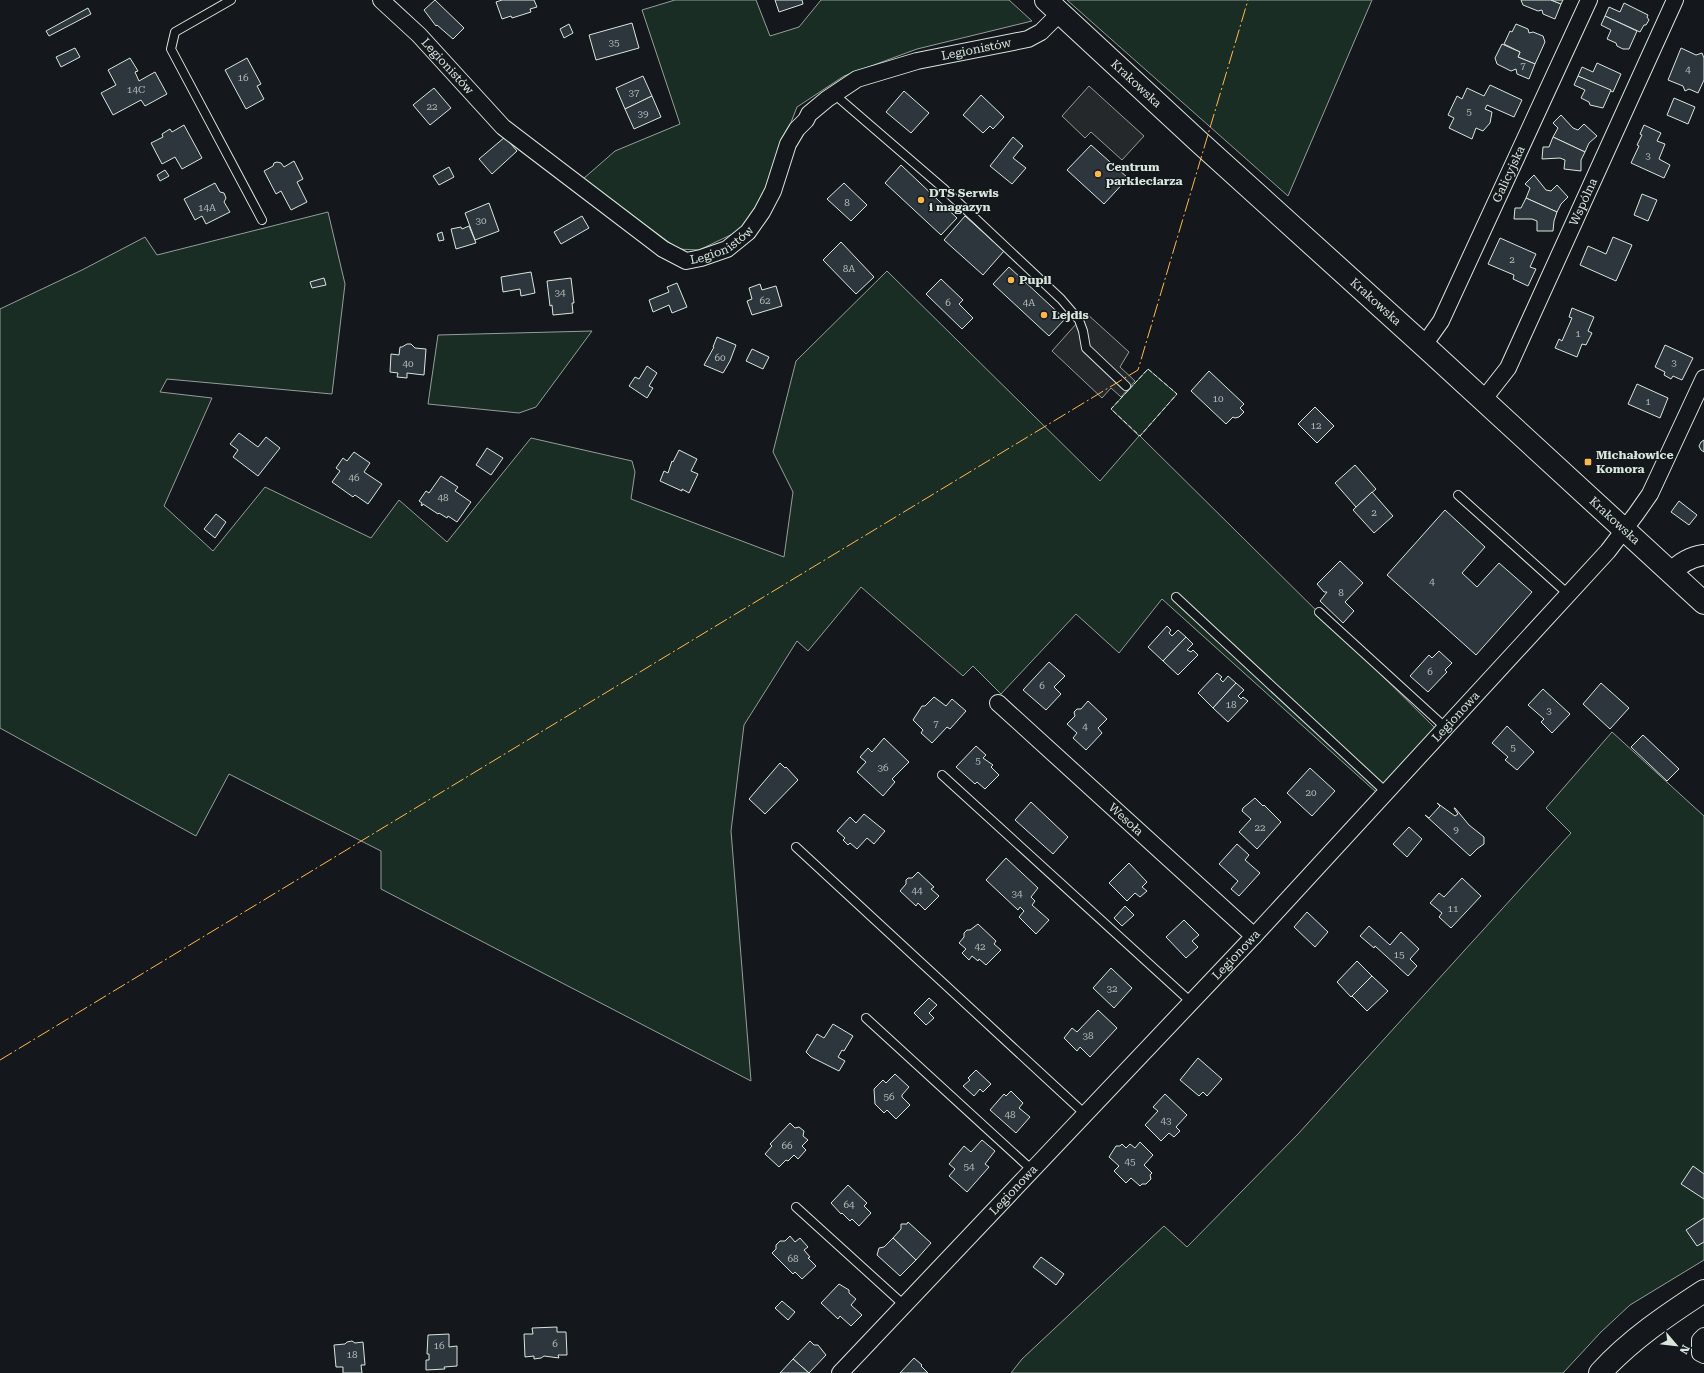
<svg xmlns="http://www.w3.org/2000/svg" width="1704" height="1373" viewBox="0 0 1704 1373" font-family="'Roboto Serif',serif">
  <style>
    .green { fill: #1a2d24; stroke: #939e99 }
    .parking { fill: #24282b; stroke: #939e99 }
    .building { fill: #2c363c; stroke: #d8e6dc }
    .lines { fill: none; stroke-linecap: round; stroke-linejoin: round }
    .service-casing { stroke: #d8e6dc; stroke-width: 10 }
    .minor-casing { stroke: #d8e6dc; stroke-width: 18 }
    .tertiary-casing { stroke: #d8e6dc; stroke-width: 22 }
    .secondary-casing { stroke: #d8e6dc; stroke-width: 24 }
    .service { stroke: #14181c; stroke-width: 8 }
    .minor { stroke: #14181c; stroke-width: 16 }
    .tertiary { stroke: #14181c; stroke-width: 20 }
    .secondary { stroke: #14181c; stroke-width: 22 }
    .fence { stroke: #d8e6dc; stroke-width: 1; stroke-dasharray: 5 2; stroke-linecap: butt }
    .power { stroke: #ffb74d; stroke-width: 1; stroke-dasharray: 14 3 2 3; stroke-linecap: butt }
    .poi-dot { fill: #ffb74d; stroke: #14181c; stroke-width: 1.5 }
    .labels { text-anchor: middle; stroke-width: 3; stroke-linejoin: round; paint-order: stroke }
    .number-label { font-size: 10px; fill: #adbab4 }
    .street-label { font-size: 12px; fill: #d8e6dc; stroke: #14181c }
    .poi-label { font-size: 12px; font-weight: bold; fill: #d8e6dc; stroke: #14181c; text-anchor: start }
  </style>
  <rect width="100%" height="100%" fill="#14181c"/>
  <!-- green -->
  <g class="green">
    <polygon points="675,0 756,0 770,36 799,27 821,0 1009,0 1032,21 917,49 844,76 797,107 759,204 741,230 699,250 678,249 583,179 615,151 680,124 642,10"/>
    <polygon points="1067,0 1372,0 1288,196"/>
    <polygon points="328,212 345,284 332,394 167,379 160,392 212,398 164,506 213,551 265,487 371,538 399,500 447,542 531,438 632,461 635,472 631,499 784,557 793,492 773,452 796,361 887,271 1100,481 1139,436 1111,409 1148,369 1177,394 1140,436 1435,728 1376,792 1162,599 1119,653 1076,614 1001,694 973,666 963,676 861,587 808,651 797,641 744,725 731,831 751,1081 381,889 381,851 229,774 196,836 0,728 0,309 82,270 145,237 157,255"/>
    <polygon points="592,331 536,407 519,413 428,404 438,335"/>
    <polygon points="1612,732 1704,816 1704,1260 1630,1305 1601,1332 1563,1373 1011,1373 1022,1359 1164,1226 1187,1247 1298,1134 1571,833 1546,808"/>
  </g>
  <!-- parking -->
  <g class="parking">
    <polygon points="1089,86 1144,136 1122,160 1091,132 1085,138 1062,116"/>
    <polygon points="1086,313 1129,352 1120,367 1135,381 1121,397 1111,388 1102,398 1052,351"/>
  </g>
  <!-- building -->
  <g class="building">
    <polygon points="435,0 464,28 453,39 437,25 436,26 424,10"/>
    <polygon points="502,0 534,0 537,7 530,9 531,12 512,18 511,16 502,19 496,2"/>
    <polygon points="775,0 802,0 803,4 779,12"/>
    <polygon points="1521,0 1551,0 1561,4 1555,19 1543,14 1542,10 1538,11 1523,5"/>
    <polygon points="1551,0 1563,0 1561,4"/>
    <polygon points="1624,3 1648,15 1647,17 1649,20 1646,25 1644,25 1640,32 1605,16 1609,7 1620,12"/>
    <polygon points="88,8 91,14 49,36 46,31"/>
    <polygon points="1605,16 1637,31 1629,49 1623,49 1617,46 1616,43 1607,39 1611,30 1601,25"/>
    <polygon points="632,23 639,48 596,60 589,35"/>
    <polygon points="569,24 573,33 564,38 560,29"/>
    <polygon points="1516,24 1528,29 1529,33 1533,32 1543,36 1545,42 1535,64 1518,57 1520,52 1504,44 1510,31 1512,32"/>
    <polygon points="1502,44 1520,52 1518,57 1535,64 1529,79 1517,74 1516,69 1511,71 1497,64 1495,58"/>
    <polygon points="75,48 80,57 61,67 56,57"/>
    <polygon points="1681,48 1696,55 1702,53 1704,58 1704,80 1698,93 1689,89 1685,91 1683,86 1668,80"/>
    <polygon points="130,58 138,71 135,72 139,81 155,72 167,94 145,106 141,100 113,115 101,93 116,85 108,70"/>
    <polygon points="247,58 261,84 257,86 264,99 246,109 225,70"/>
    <polygon points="1597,63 1621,74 1613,92 1578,76 1582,67 1593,72"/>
    <polygon points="643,76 652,96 625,109 616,88"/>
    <polygon points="1578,76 1611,90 1603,108 1590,105 1589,102 1581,98 1585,90 1574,85"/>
    <polygon points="1490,85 1522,100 1514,117 1487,105 1485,109 1492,112 1490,123 1483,131 1476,128 1472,139 1449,128 1454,118 1448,115 1457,96 1462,99 1467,88 1484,96"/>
    <polygon points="434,88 451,108 430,125 413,105"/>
    <polygon points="904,91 929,113 911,133 886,112"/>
    <polygon points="981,95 1004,117 993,129 990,126 983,133 963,115"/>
    <polygon points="652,96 661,117 634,129 625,109"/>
    <polygon points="1674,98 1695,107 1688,124 1667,115"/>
    <polygon points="1561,115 1573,128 1578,130 1584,124 1597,136 1589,143 1585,152 1553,137 1558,128 1553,123"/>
    <polygon points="184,125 202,158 182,169 175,157 162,164 151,143 163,137 162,134 170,129 172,132"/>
    <polygon points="1644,125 1661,133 1657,141 1665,144 1659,159 1670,165 1664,178 1631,163 1639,146 1637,145 1642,135 1640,134"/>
    <polygon points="505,137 517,151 492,174 479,159"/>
    <polygon points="1013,137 1023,146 1013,158 1026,168 1012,184 990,166"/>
    <polygon points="1553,137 1585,152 1581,160 1581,171 1564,169 1565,160 1560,158 1542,159 1543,147 1549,147"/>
    <polygon points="1091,145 1128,178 1104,204 1067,170"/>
    <polygon points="294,161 303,179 297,182 307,202 291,210 281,191 276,194 264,171 273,166 274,163 277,162 281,163 284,167"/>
    <polygon points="901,165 957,218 941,235 885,183"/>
    <polygon points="449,167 454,177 439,185 433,176"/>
    <polygon points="165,170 169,176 160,181 157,175"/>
    <polygon points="1534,175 1546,190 1551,191 1557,185 1568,197 1561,204 1557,212 1526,198 1530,188 1525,184"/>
    <polygon points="215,183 220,192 224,193 226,198 224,202 230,212 206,224 202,216 195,220 184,199"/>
    <polygon points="844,183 867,205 851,221 827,199"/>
    <polygon points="1642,194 1657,200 1648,221 1634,215"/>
    <polygon points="1526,198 1557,212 1554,221 1553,231 1537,231 1537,221 1532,219 1514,219 1515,208 1521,208"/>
    <polygon points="489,203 499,231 475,240 465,213"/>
    <polygon points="582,216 589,228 561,244 554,232"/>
    <polygon points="965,216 1004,251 983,275 944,240"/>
    <polygon points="469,226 476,243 456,249 451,229 461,227 462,229"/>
    <polygon points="442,232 444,240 439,241 437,234"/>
    <polygon points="1613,237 1632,245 1616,281 1580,265 1588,246 1606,254"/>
    <polygon points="1500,238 1536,254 1530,267 1536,269 1528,286 1513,279 1514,275 1488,264"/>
    <polygon points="841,242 874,277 856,294 823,260"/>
    <polygon points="1009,267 1065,319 1049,336 993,284"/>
    <polygon points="531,272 535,293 521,296 520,289 503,292 501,277"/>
    <polygon points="324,278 326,285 312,288 310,282"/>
    <polygon points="571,278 574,303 572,303 573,313 553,315 552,305 550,306 547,281"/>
    <polygon points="941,279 963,300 959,304 973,318 962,329 926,294"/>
    <polygon points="677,283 687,307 672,313 669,305 653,312 649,300 669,292 667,287"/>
    <polygon points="760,284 762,290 776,286 782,306 752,315 747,301 752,299 749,288"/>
    <polygon points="1572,308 1594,317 1588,331 1592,333 1586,345 1582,344 1577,357 1555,348 1559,339 1562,341 1572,318 1569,317"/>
    <polygon points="717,337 736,345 730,361 723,373 704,365 714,347 713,347"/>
    <polygon points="407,344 411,344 415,348 426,349 424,375 407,373 407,378 397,377 398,373 390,372 391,354 399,355 400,347 402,347"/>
    <polygon points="1665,345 1693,358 1682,380 1673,376 1671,379 1664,375 1665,372 1655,367"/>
    <polygon points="752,349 769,357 763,369 746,361"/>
    <polygon points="647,366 657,373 649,386 653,388 647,398 629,386 635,377 639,379"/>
    <polygon points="1209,371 1244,404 1240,408 1244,412 1239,417 1235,418 1233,417 1226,424 1191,391"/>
    <polygon points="1637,384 1668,398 1660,418 1628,404"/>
    <polygon points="1315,407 1334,426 1317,443 1298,424"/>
    <polygon points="239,433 258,447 266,437 280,448 258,476 233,457 238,450 230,444"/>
    <polygon points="1704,440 1704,452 1701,450 1699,446 1701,442"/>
    <polygon points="487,448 503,458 491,475 476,465"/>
    <polygon points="679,450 697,459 691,471 698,474 689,493 682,489 682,491 660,481 664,471 668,473 672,461 673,462"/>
    <polygon points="354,452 370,463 364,472 382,484 368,504 355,495 353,497 332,482 340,471 336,468 343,458 347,461"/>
    <polygon points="1355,465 1376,489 1356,507 1335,483"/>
    <polygon points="441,476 458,487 455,491 471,502 457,522 448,516 447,518 439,513 438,514 423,504 422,506 421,505 422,503 419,501 426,491 429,493"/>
    <polygon points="1372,492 1393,516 1374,533 1353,510"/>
    <polygon points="1679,501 1697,515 1689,525 1671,512"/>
    <polygon points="1445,510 1485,547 1462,573 1477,587 1499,563 1532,592 1476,655 1387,575"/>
    <polygon points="216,514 226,522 215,538 204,529"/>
    <polygon points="1340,561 1363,583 1345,602 1354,611 1343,623 1320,601 1327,592 1324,592 1317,584"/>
    <polygon points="1167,626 1171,630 1169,633 1172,636 1178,630 1186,637 1163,661 1148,647"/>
    <polygon points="1186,637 1193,644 1187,650 1191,652 1193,650 1198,655 1178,675 1163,661"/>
    <polygon points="1439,651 1452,663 1445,670 1447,672 1428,692 1410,676 1429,655 1432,658"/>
    <polygon points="1049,662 1065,676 1054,687 1061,694 1046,710 1023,690"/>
    <polygon points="1217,673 1222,677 1220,679 1223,682 1228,676 1236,683 1213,708 1198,693"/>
    <polygon points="1236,683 1244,690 1238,696 1241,699 1243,697 1248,701 1228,722 1213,708"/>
    <polygon points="1601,683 1629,708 1610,729 1583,704"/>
    <polygon points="1543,689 1570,714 1552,733 1541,722 1544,719 1528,705"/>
    <polygon points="934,697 946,706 952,699 966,711 950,729 947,727 932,743 921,733 923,730 913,720 922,706 925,706"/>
    <polygon points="1088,701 1107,719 1098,728 1102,733 1086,750 1073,738 1077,733 1067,724 1075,716 1074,712 1077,709 1081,709"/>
    <polygon points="1507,726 1534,752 1517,770 1505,760 1508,757 1492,743"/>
    <polygon points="1643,735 1679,769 1667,781 1631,747"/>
    <polygon points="884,738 909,762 892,779 895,782 883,796 857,772 866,762 860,757 868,748 872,752"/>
    <polygon points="976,746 986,755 983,758 993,765 991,767 999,775 985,789 977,782 975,784 956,767"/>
    <polygon points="780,763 785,768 786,767 798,780 765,814 749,799"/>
    <polygon points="1310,768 1335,791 1312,816 1287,793"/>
    <polygon points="1255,798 1263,806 1264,805 1281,822 1257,849 1239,832 1251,819 1242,811 1243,808"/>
    <polygon points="1031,802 1068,837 1053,854 1015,820"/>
    <polygon points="1437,803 1455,816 1458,814 1454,808 1455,808 1469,825 1484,837 1484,844 1477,849 1470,856 1425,815 1429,818 1440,806"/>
    <polygon points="864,814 885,831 874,844 867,838 857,849 850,843 848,845 843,840 845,838 837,831 850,817 856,823"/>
    <polygon points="1409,827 1422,839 1407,857 1393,844"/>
    <polygon points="1237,844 1249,855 1245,860 1260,873 1239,896 1231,889 1238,881 1219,864"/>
    <polygon points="1006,858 1038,888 1031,897 1035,901 1032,905 1049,920 1036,934 1019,917 1024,911 1020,907 1018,910 986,880"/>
    <polygon points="1129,863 1147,882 1142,887 1147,891 1140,897 1135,893 1127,901 1109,883"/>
    <polygon points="918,872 934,887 931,889 939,896 925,910 918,903 916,906 900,891 906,884 906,880 908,878 912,878"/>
    <polygon points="1462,878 1481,896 1451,928 1439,917 1442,913 1430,903 1439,893 1444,897"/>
    <polygon points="1125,906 1134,915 1122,926 1114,918"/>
    <polygon points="1307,912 1328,932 1315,947 1294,927"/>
    <polygon points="1184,920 1199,935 1192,941 1198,947 1186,958 1166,937"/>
    <polygon points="978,924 996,941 994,944 1001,950 986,965 979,959 978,961 972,956 969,960 962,953 966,949 959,943 964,937 964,933 967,930 970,930"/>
    <polygon points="1369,926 1390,945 1401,932 1419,949 1410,959 1417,966 1408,976 1375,946 1374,948 1360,936"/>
    <polygon points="1357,961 1372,976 1351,997 1337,982"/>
    <polygon points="1111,968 1132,988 1114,1008 1093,988"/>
    <polygon points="1372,976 1388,991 1367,1011 1352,996"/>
    <polygon points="929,998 937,1005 929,1013 934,1018 926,1025 914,1013"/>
    <polygon points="1098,1010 1117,1028 1090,1057 1080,1047 1077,1051 1064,1038 1072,1028 1077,1032"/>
    <polygon points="833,1024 853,1036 844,1051 842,1050 838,1057 845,1061 839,1071 811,1057 806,1052 817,1034 824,1038"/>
    <polygon points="1198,1058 1222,1079 1207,1096 1203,1092 1199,1096 1180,1080"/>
    <polygon points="976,1070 991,1084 983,1092 980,1089 974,1096 963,1086 970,1080 968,1078"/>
    <polygon points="895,1074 909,1087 902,1095 902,1097 910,1105 896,1119 887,1110 884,1113 875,1104 874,1089 883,1080 886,1083"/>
    <polygon points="1011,1091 1023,1103 1019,1108 1030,1117 1016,1133 990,1110 1004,1094 1006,1096"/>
    <polygon points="1165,1094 1187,1115 1176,1127 1180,1131 1174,1137 1169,1133 1161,1141 1145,1125 1158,1111 1153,1107"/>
    <polygon points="790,1123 795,1128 799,1127 804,1131 803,1136 808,1140 802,1146 806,1150 798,1159 794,1155 788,1161 786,1160 779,1167 765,1154 772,1146 770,1144"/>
    <polygon points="982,1140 995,1151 985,1164 989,1167 967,1192 949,1176 955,1169 949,1164 964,1146 971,1152"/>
    <polygon points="1140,1142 1153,1155 1144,1165 1152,1173 1150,1175 1151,1179 1146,1184 1142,1184 1140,1186 1131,1178 1126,1183 1114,1171 1119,1166 1109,1157 1116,1146 1120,1146 1122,1144 1126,1148 1130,1144 1135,1148"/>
    <polygon points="1693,1166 1704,1174 1704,1199 1681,1184"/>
    <polygon points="848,1185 867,1203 864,1206 871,1213 859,1226 852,1219 850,1221 842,1213 841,1214 831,1203"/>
    <polygon points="1704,1218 1704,1242 1697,1246 1686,1230"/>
    <polygon points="908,1222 931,1243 916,1260 893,1238 901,1229 901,1224 907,1224"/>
    <polygon points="790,1236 795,1242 800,1238 808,1247 804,1250 810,1257 808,1258 816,1266 802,1279 795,1272 793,1274 772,1253 776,1249 776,1245 780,1241 785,1241"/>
    <polygon points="893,1238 916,1260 900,1276 877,1255 879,1248 884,1247"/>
    <polygon points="1041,1257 1064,1274 1056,1285 1033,1267"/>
    <polygon points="839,1284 849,1290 849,1293 856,1299 851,1305 862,1315 851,1326 840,1316 838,1319 821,1303"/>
    <polygon points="782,1301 795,1312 788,1320 775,1308"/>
    <polygon points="557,1327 557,1332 566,1332 567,1355 558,1355 559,1358 544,1356 541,1358 534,1359 534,1356 525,1357 524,1334 533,1334 532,1328"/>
    <polygon points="449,1334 449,1347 457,1346 457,1366 444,1367 445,1369 426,1370 426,1360 429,1360 429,1354 427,1354 428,1335"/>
    <polygon points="352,1341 355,1343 363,1342 365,1365 361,1365 362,1373 343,1373 343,1367 336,1367 334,1345 345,1344 347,1342"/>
    <polygon points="810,1341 814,1345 818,1345 826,1355 809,1373 793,1359"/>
    <polygon points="914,1358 922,1365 921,1366 928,1373 900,1373"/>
    <polygon points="793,1359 809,1373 780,1373"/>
  </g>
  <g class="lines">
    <!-- service casing -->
    <g class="service-casing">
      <g id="service">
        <polyline points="231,0 175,32 171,49 262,220"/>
        <polyline points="834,94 943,188 1061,299 1079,320 1083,331 1086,348 1126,386"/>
        <polyline points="1458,495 1568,594"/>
        <polyline points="1176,597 1387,793"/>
        <polyline points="1319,612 1446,728"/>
        <polyline points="942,775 1191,1002"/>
        <polyline points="796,847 1085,1114"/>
        <polyline points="866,1018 1032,1170"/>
        <polyline points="796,1207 904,1305"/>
      </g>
    </g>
    <!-- minor casing -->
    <g class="minor-casing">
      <g id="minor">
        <path id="s1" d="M381 0 419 35 503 127 663 249 686 261 701 258 727 249 748 232 762 212 773 191 788 144 797 129 806 120 809 114 827 99 857 79 917 61 1028 39 1041 32 1060 13"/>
        <path id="s2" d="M1424 345 1441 321 1589 0"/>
        <path id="s3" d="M1483 400 1508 368 1675 0"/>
        <path id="s4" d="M998 703 1254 936"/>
        <polyline points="1704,1336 1700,1340 1700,1353 1704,1355"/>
        <path id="s5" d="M840 1373 1254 936 1608 551 1636 514 1650 494 1704 378"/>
      </g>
    </g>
    <!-- tertiary casing -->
    <g class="tertiary-casing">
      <path id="tertiary" d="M1671 573C1680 563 1690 557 1704 555"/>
    </g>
    <!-- secondary casing -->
    <g class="secondary-casing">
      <g id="secondary">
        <path id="s6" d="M1046 0 1197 140 1430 351 1704 603"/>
        <path d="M1600 1373C1630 1340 1667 1315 1704 1291"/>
      </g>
    </g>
    <!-- service -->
    <use href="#service" class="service"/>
    <!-- minor -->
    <use href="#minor" class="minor"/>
    <!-- tertiary -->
    <use href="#tertiary" class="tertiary"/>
    <!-- secondary -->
    <use href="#secondary" class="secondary"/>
    <!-- fence -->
    <polygon class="fence" points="1148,369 1177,394 1140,436 1111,409"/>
    <!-- power -->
    <polyline class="power" points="0,1060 1138,370 1248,0"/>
  </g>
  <!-- markers -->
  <g class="poi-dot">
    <circle cx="1098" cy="174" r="4"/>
    <circle cx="921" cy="200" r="4"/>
    <circle cx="1011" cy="280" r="4"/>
    <circle cx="1044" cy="315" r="4"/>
    <rect x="1584" y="458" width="8" height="8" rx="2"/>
  </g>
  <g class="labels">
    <!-- number labels -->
    <g class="number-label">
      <text x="614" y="46">35</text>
      <text x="1523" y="69">7</text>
      <text x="1688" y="73">4</text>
      <text x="243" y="81">16</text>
      <text x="136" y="93">14C</text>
      <text x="634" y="96">37</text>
      <text x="432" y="110">22</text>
      <text x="1469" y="115">5</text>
      <text x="643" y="117">39</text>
      <text x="1648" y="159">3</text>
      <text x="847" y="206">8</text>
      <text x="207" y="211">14A</text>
      <text x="481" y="224">30</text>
      <text x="1512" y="263">2</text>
      <text x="849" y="272">8A</text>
      <text x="560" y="296">34</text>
      <text x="765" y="304">62</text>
      <text x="948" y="306">6</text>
      <text x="1029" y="306">4A</text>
      <text x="1578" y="337">1</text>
      <text x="720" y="361">60</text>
      <text x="1674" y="366">3</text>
      <text x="408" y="367">40</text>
      <text x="1218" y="402">10</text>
      <text x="1648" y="405">1</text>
      <text x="1316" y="429">12</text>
      <text x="354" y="481">46</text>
      <text x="443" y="501">48</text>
      <text x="1374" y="516">2</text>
      <text x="1432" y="585">4</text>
      <text x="1341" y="596">8</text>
      <text x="1430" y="675">6</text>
      <text x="1042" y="689">6</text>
      <text x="1231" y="708">18</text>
      <text x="1549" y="714">3</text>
      <text x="936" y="727">7</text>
      <text x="1085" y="730">4</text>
      <text x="1513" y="751">5</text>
      <text x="978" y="764">5</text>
      <text x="883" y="771">36</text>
      <text x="1311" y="796">20</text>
      <text x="1260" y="831">22</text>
      <text x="1456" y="833">9</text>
      <text x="917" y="894">44</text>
      <text x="1017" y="897">34</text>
      <text x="1453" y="912">11</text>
      <text x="980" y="950">42</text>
      <text x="1399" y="958">15</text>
      <text x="1112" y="992">32</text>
      <text x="1088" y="1039">38</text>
      <text x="889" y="1100">56</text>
      <text x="1010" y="1118">48</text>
      <text x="1166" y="1124">43</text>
      <text x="787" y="1149">66</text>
      <text x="1130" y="1165">45</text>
      <text x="969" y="1170">54</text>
      <text x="849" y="1208">64</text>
      <text x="793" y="1262">68</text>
      <text x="555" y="1347">6</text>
      <text x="439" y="1349">16</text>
      <text x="352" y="1358">18</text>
    </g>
    <!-- street labels -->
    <g class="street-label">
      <text dy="4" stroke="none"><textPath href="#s1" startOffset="790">Legionistów</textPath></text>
      <text dy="4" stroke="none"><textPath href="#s1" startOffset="94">Legionistów</textPath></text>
      <text dy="4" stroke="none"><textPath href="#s6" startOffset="123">Krakowska</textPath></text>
      <text dy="4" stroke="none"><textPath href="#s2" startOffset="191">Galicyjska</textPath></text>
      <text dy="4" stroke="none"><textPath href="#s3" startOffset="223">Wspólna</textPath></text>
      <text dy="4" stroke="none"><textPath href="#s1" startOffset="443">Legionistów</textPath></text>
      <text dy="4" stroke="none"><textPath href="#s6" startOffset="447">Krakowska</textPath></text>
      <text dy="4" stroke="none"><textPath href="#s6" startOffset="771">Krakowska</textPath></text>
      <text dy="4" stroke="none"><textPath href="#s5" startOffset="900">Legionowa</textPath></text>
      <text dy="4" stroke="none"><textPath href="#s4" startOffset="173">Wesoła</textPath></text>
      <text dy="4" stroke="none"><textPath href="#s5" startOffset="576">Legionowa</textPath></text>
      <text dy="4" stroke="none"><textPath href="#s5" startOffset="252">Legionowa</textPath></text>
    </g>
    <!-- poi labels -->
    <g class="poi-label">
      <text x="1106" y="171">Centrum<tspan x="1106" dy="14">parkieciarza</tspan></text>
      <text x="929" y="197">DTS Serwis<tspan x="929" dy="14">i magazyn</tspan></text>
      <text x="1019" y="284">Pupil</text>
      <text x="1052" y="319">Lejdis</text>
      <text x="1596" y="459">Michałowice<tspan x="1596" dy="14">Komora</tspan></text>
    </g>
  </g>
  <!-- north arrow -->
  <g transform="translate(1676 1345) rotate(118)" stroke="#14181c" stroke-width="3" paint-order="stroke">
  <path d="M0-3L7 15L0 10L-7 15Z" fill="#d8e6dc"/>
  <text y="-6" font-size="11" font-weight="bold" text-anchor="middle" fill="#d8e6dc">N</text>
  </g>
</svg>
